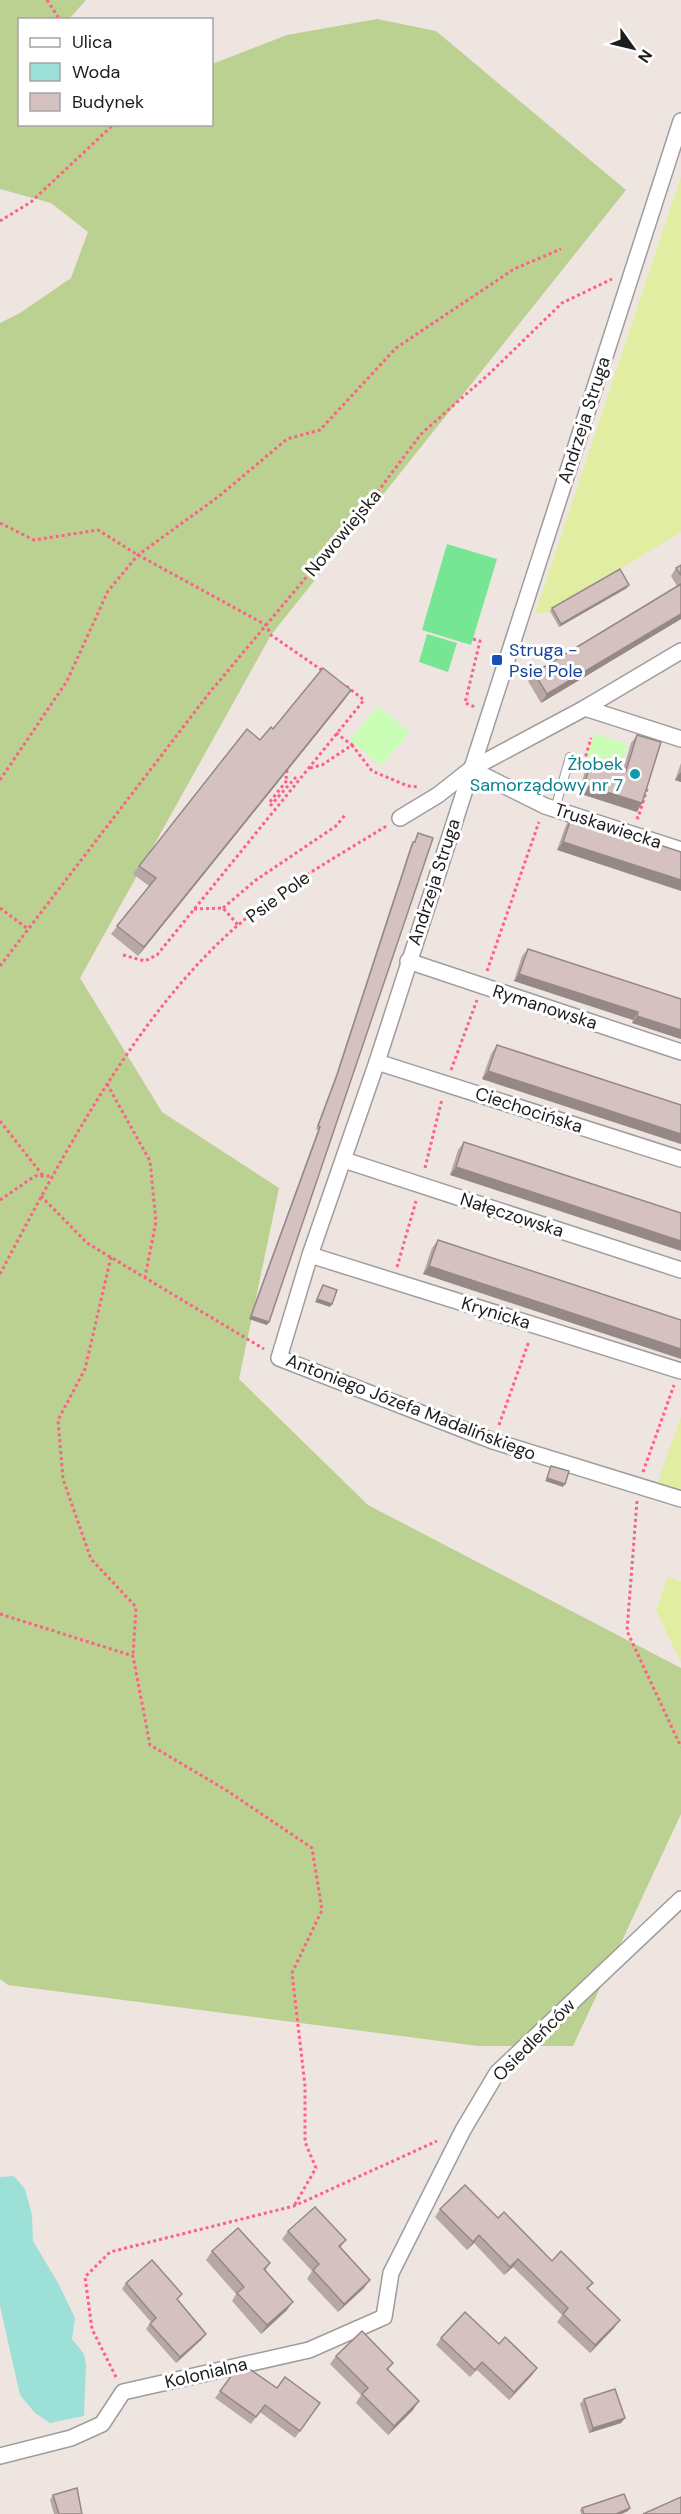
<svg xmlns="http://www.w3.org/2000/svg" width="681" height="2514" viewBox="0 0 681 2514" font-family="'DM Sans',sans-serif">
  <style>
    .grass { fill: #e1eea1 }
    .forest { fill: #bad191 }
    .park { fill: #cafeb7 }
    .pitch { fill: #76e594 }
    .water { fill: #9ce0d8 }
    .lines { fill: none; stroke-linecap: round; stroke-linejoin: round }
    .service-casing { stroke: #9d9d9d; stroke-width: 10 }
    .minor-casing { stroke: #9d9d9d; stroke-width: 18 }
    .path { stroke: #ff6086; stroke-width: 3; stroke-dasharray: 3 3; stroke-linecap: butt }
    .service { stroke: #fff; stroke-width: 8 }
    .minor { stroke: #fff; stroke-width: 15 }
    .wall { fill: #b7a7a5 }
    .shaded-wall { fill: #958886 }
    .building { fill: #d5c2c0; stroke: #958886; stroke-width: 1.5 }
    .transit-dot { fill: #1a4fb4; stroke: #fff; stroke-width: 2 }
    .culture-dot { fill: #0f9aa8; stroke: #fff; stroke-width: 2 }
    .labels { text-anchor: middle; stroke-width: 6; stroke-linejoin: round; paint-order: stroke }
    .street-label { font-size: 18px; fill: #1c1c1c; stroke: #fff }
    .transit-label { font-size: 18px; fill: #164399; stroke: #fff; text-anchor: start }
    .culture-label { font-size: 18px; fill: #0d838f; stroke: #fff; text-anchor: end }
  </style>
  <rect width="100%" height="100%" fill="#eee5e0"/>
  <!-- grass -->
  <g class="grass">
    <polygon points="681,176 681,532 549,612 535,614"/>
    <polygon points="681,1416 681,1497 655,1490"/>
    <polygon points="668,1576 681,1582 681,1663 656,1610"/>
  </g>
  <!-- forest -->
  <polygon class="forest" points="0,0 86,0 69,19 20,20 20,124 212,124 212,64 287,35 377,19 436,31 626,190 271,635 80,978 162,1112 279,1188 239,1379 368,1505 681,1668 681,1814 573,2046 478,2046 8,1985 0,1979 0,323 20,313 71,278 88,232 51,203 0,189"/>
  <!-- park -->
  <g class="park">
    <polygon points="378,706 410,732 381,766 350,740"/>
    <polygon points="594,734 628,744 618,776 584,766"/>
  </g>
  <!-- pitch -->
  <g class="pitch">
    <polygon points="447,544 497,559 471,645 422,630"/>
    <polygon points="427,634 457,643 448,672 419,662"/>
  </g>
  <!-- water -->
  <polygon class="water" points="14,2176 25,2189 32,2215 33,2241 58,2283 75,2318 72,2339 84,2354 86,2365 84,2416 50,2423 35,2413 20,2395 0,2306 0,2177"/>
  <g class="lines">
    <!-- service casing -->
    <g class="service-casing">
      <polyline id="service" points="555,809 570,757"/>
    </g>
    <!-- minor casing -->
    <g class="minor-casing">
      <g id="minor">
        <polyline points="681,121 377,1062 310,1255 279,1358 493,1441 681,1499"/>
        <polyline points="585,708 681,739"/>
        <polyline points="471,769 545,806 681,850"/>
        <polyline points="400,818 438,795 471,769 585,708 681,651"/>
        <polyline points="408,961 681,1052"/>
        <polyline points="377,1062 681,1159"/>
        <polyline points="344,1160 681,1270"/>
        <polyline points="310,1255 681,1371"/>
        <polyline points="0,2456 71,2438 102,2424 123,2392 309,2350 384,2317 391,2273 463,2130 497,2073 681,1899"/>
      </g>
    </g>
    <!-- path -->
    <g class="path">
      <polyline points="47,0 60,20"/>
      <polyline points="0,221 31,202 114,124"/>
      <polyline points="0,523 34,540 98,530 138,555 266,625 271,635 323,671"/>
      <polyline points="473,639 480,641 465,703 475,707"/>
      <polyline points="336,733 352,745 354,743"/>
      <polyline points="584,762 591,738"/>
      <polyline points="310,768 322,765 352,745 372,771 408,786 419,787"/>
      <polyline points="287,770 286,777 288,779 269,803 271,805 296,777"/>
      <polyline points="0,780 67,681 108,591 138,555 218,497 287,439 320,430 396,348 514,269 561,249"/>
      <polyline points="636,817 638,818 648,786"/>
      <polyline points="0,908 28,929"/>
      <polyline points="223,908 256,880 336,826 345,815"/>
      <polyline points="194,909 223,908 239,926"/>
      <polyline points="123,955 145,961 157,955 364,700 346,686"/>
      <polyline points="0,966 210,692 376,494 421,434 489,374 562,303 612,279"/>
      <polyline points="487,971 539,822"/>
      <polyline points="451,1070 477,1000"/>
      <polyline points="107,1084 150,1161 156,1222 145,1277"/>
      <polyline points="0,1121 44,1177"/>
      <polyline points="425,1168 442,1099"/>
      <polyline points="41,1196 87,1243 264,1349"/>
      <polyline points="0,1200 35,1176 53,1176"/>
      <polyline points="111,1257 85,1369 58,1420 63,1479 91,1559 136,1607 133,1656"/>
      <polyline points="397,1267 416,1201"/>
      <path d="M0 1274C64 1153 145 997 254 912 296 879 343 853 388 825"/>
      <polyline points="499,1425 529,1341"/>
      <polyline points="643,1472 674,1385"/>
      <polyline points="637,1501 627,1631 681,1747"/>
      <polyline points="0,1614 133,1656 150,1745 226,1790 312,1848 322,1910 292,1973 305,2086 305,2142 316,2168 294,2206"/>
      <polyline points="116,2377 92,2329 85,2277 110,2252 294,2206 437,2141"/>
    </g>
    <!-- service -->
    <use href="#service" class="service"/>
    <!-- minor -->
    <use href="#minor" class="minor"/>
  </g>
  <!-- wall -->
  <g class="wall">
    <polygon points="681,565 681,619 541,703 528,681 534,673 677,586 671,576 676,568"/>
    <polygon points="627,588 559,627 550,611 552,608"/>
    <polygon points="345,699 138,956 111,934 149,886 133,874 139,866 260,740 273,729"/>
    <polygon points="637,735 637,812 578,793 586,769 592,760 623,770 631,743"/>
    <polygon points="681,763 681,782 675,780"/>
    <polygon points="572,816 681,852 557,850 566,825"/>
    <polygon points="418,833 267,1325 249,1319 318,1130 316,1129 335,1078 411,845 413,842 414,842"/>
    <polygon points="528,949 681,999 681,1039 632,1023 633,1020 514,981 522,956"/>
    <polygon points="497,1045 681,1105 681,1144 482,1079 491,1054"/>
    <polygon points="464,1142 681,1213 450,1175 458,1150"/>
    <polygon points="438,1240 681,1320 423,1274 432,1248"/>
    <polygon points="440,2209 498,2218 552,2261 593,2283 588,2289 614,2328 590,2353 557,2322 562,2315 513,2267 504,2275 474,2243 467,2250 435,2217"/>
    <polygon points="288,2231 346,2240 341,2247 364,2288 338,2312 307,2279 312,2271 282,2239"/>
    <polygon points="212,2251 270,2263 265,2271 287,2310 261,2334 232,2301 236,2294 206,2260"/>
    <polygon points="126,2283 178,2300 206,2334 201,2340 176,2363 146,2329 151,2322 122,2289"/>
    <polygon points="441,2338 499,2344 537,2368 532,2375 509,2400 477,2370 470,2377 436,2345"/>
    <polygon points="336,2356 393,2363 388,2370 413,2410 388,2435 356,2403 361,2395 330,2364"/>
    <polygon points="235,2371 277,2388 320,2403 295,2438 260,2412 251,2424 215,2398"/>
    <polygon points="584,2399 625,2418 621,2423 589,2433 580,2404"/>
    <polygon points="53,2495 82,2514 54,2514 50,2500"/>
    <polygon points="582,2508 628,2511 621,2514 581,2514 580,2510"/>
  </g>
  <!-- shaded-wall -->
  <g class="shaded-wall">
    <polygon points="629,585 627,588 559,627 561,624"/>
    <polygon points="681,614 681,619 541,703 547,694"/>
    <polygon points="351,690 345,699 138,956 144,947"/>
    <polygon points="681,772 681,782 675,780"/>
    <polygon points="584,785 642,803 637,812 578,793"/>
    <polygon points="563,842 681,880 681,891 557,850"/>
    <polygon points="519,974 638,1012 633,1020 514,981"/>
    <polygon points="637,1016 681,1030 681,1039 632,1023"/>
    <polygon points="488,1071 681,1134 681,1144 482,1079"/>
    <polygon points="456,1167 681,1241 681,1251 450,1175"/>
    <polygon points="429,1266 681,1349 681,1359 423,1274"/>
    <polygon points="317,1299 332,1304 330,1307 315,1302"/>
    <polygon points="251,1316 269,1322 267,1325 249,1319"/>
    <polygon points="547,1478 565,1484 563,1487 545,1481"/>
    <polygon points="479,2235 474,2243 467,2250 473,2242"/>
    <polygon points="518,2259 513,2267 504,2275 510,2267"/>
    <polygon points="370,2280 364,2288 338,2312 344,2304"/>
    <polygon points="293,2302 287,2310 261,2334 267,2325"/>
    <polygon points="620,2320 614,2328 590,2353 595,2345"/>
    <polygon points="206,2334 201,2340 176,2363 180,2357"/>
    <polygon points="537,2368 532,2375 509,2400 514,2392"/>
    <polygon points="419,2401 413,2410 388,2435 394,2426"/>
    <polygon points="625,2418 621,2423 589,2433 593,2428"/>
    <polygon points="630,2508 628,2511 621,2514 616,2514"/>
  </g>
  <!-- building -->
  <g class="building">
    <polygon points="681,565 681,575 676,568"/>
    <polygon points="620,569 629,585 561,624 552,608"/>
    <polygon points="681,584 681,614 547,694 534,673"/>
    <polygon points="323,668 351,690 144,947 117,926 156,878 139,866 247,729 260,740 271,727 273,729"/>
    <polygon points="637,735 661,742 642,803 584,785 592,760 626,771"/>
    <polygon points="572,816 681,852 681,880 563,842"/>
    <polygon points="418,833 433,838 269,1322 251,1316 320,1127 318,1126 337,1075 413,842 415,842"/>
    <polygon points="528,949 681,999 681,1030 637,1016 638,1012 519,974"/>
    <polygon points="497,1045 681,1105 681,1134 488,1071"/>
    <polygon points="464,1142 681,1213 681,1241 456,1167"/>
    <polygon points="438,1240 681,1320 681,1349 429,1266"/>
    <polygon points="323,1285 337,1290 332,1304 317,1299"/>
    <polygon points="551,1466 569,1471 565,1484 547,1478"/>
    <polygon points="465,2185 498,2218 504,2212 552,2261 561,2251 593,2283 587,2288 620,2320 595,2345 563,2314 568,2308 518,2259 510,2267 479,2235 473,2242 440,2209"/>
    <polygon points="315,2207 346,2240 339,2246 370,2280 344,2304 313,2270 319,2264 288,2231"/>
    <polygon points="238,2228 270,2263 264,2269 293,2302 267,2325 237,2293 244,2287 212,2251"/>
    <polygon points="152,2260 182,2294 177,2299 206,2334 180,2357 150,2324 156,2318 126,2283"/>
    <polygon points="465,2312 499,2344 505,2337 537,2368 514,2392 482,2362 475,2370 441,2338"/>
    <polygon points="362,2331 393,2363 387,2369 419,2401 394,2426 362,2394 368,2388 336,2356"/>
    <polygon points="248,2368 277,2388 285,2377 320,2403 300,2431 265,2405 256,2417 220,2391 235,2371"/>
    <polygon points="615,2389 625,2418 593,2428 584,2399"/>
    <polygon points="77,2488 82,2514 59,2514 53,2495"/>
    <polygon points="624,2494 630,2508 616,2514 584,2514 582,2508"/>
    <polygon points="681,2497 681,2514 643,2514"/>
  </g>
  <!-- markers -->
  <rect class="transit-dot" x="491" y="654" width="12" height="12" rx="3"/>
  <circle class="culture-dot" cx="635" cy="774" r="6"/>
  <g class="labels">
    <!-- street labels -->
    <g class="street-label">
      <text transform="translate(584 420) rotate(-72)" y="6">Andrzeja Struga</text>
      <text transform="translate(343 533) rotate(-50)" y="6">Nowowiejska</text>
      <text transform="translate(608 826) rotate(18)" y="6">Truskawiecka</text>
      <text transform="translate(434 882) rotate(-72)" y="6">Andrzeja Struga</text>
      <text transform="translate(278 897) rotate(-36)" y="6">Psie Pole</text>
      <text transform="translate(545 1007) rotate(18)" y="6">Rymanowska</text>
      <text transform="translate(529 1110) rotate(18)" y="6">Ciechocińska</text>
      <text transform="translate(512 1215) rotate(18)" y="6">Nałęczowska</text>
      <text transform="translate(496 1313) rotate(17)" y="6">Krynicka</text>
      <text transform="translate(411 1407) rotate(21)" y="6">Antoniego Józefa Madalińskiego</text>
      <text transform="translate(534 2040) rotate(-45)" y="6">Osiedleńców</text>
      <text transform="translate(206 2373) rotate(-13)" y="6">Kolonialna</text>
    </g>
    <!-- transit labels -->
    <g class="transit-label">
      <text x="509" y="656">Struga -<tspan x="509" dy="21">Psie Pole</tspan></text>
    </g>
    <!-- culture labels -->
    <g class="culture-label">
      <text x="623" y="770">Żłobek<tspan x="623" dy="21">Samorządowy nr 7</tspan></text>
    </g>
  </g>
  <!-- legend -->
  <rect x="18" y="18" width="195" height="108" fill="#ffffff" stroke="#a4a4a4" stroke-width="1.5"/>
  <rect x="30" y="38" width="30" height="9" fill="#ffffff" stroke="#a4a4a4" stroke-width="1.5"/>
  <text x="72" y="48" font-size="18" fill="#1c1c1c">Ulica</text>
  <rect x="30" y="63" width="30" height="18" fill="#9ce0d8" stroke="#a4a4a4" stroke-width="1.5"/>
  <text x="72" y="78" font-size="18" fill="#1c1c1c">Woda</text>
  <rect x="30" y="93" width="30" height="18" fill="#d5c2c0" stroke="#a4a4a4" stroke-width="1.5"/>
  <text x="72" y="108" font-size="18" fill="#1c1c1c">Budynek</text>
  <!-- north arrow -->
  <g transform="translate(633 48) rotate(124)" stroke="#ffffff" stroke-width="4.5" paint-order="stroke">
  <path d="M0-4.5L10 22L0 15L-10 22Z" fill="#1c1c1c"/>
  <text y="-9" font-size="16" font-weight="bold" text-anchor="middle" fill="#1c1c1c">N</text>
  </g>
</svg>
